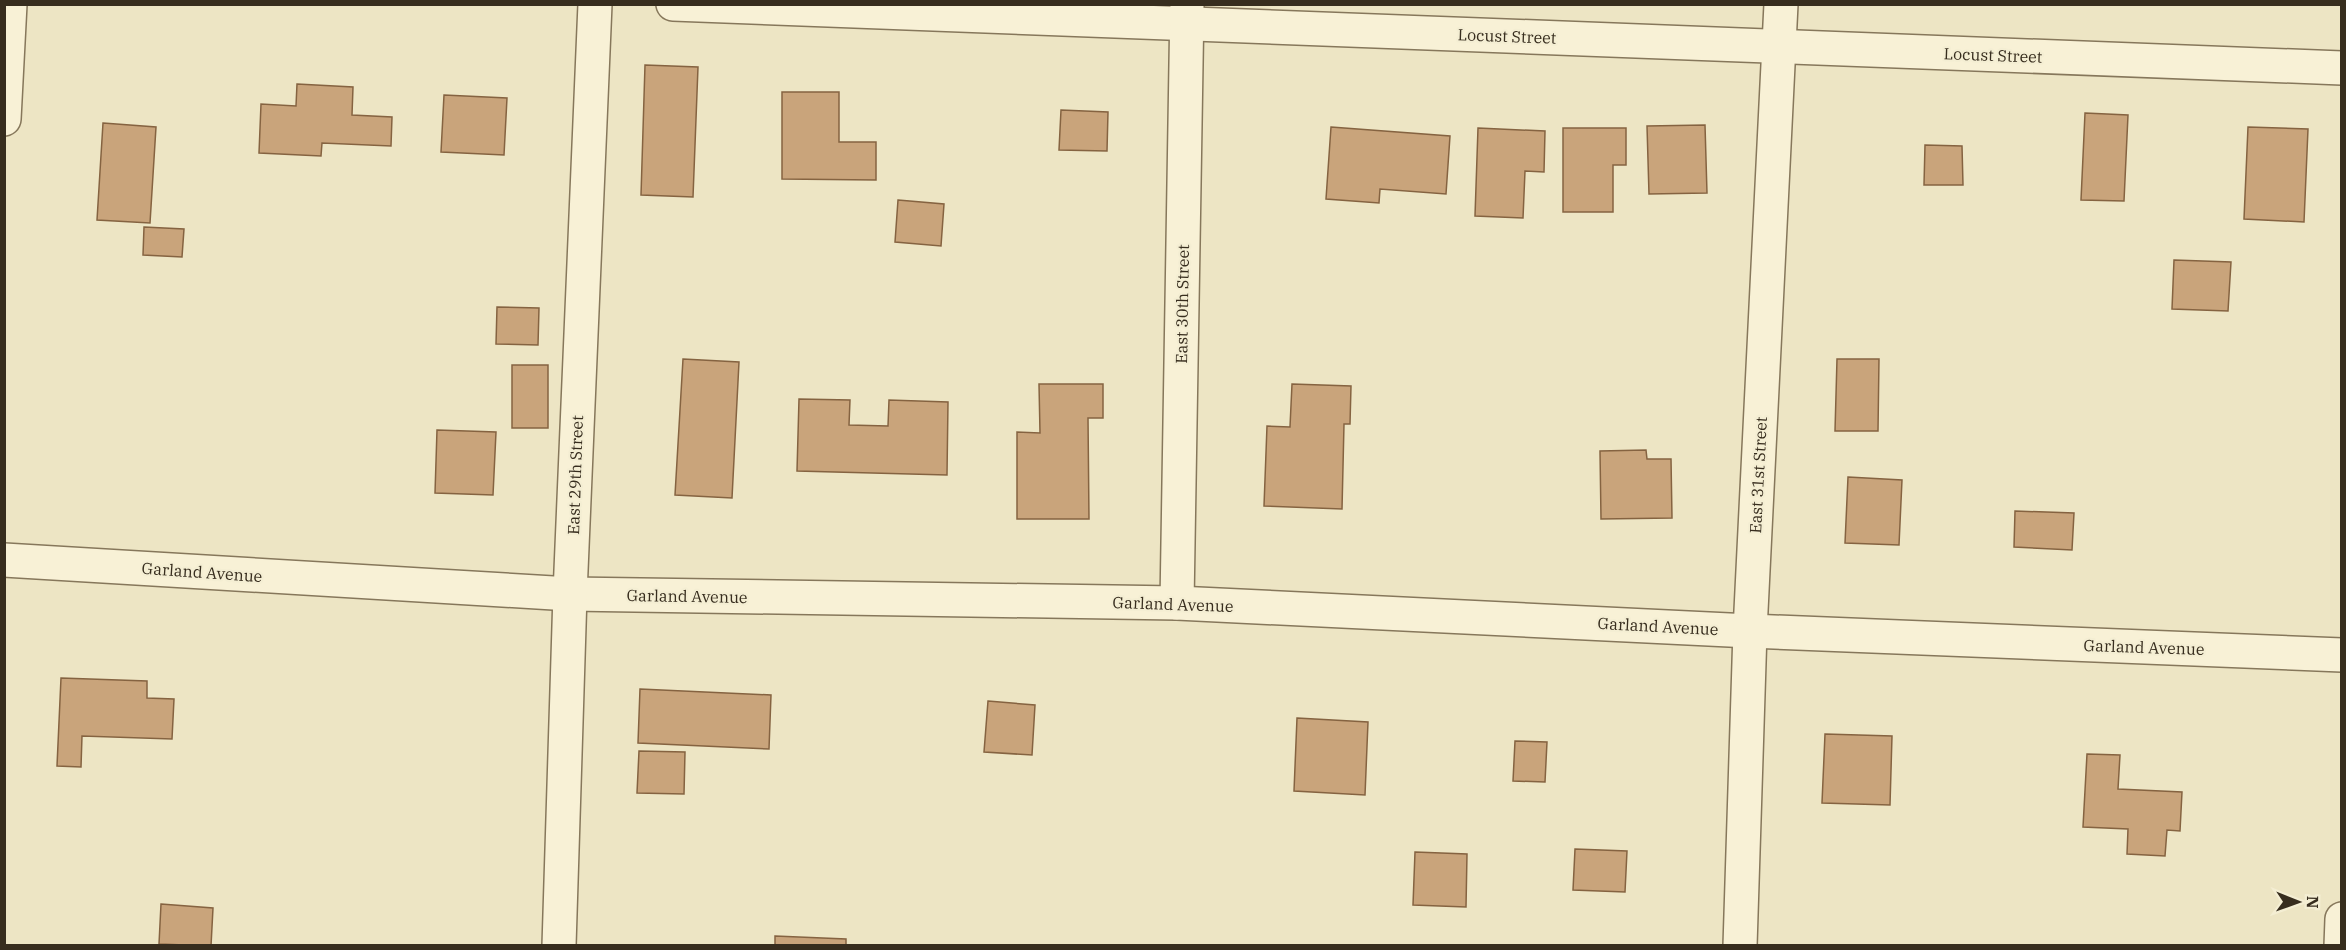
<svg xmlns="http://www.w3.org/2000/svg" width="2346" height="950" viewBox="0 0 2346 950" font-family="'IBM Plex Serif',serif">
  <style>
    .building { fill: #c9a47b; stroke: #856341; stroke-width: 1.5 }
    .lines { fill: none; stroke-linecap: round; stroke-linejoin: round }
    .minor-casing { stroke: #86775b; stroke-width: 36 }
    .tertiary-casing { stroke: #86775b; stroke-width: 36 }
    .minor { stroke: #f8f1d6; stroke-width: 33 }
    .tertiary { stroke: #f8f1d6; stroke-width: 33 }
    .labels { text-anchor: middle; stroke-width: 4.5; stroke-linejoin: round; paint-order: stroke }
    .street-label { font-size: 16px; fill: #372d1e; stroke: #f4eed3 }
  </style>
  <rect width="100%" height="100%" fill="#ede5c4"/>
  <!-- building -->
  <g class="building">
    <polygon points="645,65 698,67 693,197 641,195"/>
    <polygon points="297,84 353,87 352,115 392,117 391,146 322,143 321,156 259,153 261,104 296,106"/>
    <polygon points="782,92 839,92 839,142 876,142 876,180 782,179"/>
    <polygon points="444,95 507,98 504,155 441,152"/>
    <polygon points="1061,110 1108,112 1107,151 1059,150"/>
    <polygon points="2085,113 2128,115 2124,201 2081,200"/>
    <polygon points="103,123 156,127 150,223 97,220"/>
    <polygon points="1705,125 1707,193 1649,194 1647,126"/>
    <polygon points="1331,127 1450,136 1446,194 1380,189 1379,203 1326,199"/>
    <polygon points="2248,127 2308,129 2304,222 2244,219"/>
    <polygon points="1478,128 1545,131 1544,172 1525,171 1523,218 1475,216"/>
    <polygon points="1563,128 1626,128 1626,165 1613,165 1613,212 1563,212"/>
    <polygon points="1925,145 1962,146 1963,185 1924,185"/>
    <polygon points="898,200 944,204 941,246 895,242"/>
    <polygon points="144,227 184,229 182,257 143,255"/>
    <polygon points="2174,260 2231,262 2228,311 2172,309"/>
    <polygon points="497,307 539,308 538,345 496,344"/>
    <polygon points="683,359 739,362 732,498 675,495"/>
    <polygon points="1837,359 1879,359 1878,431 1835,431"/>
    <rect x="512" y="365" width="36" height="63"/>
    <polygon points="1039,384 1103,384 1103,418 1088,418 1089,519 1017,519 1017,432 1040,433"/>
    <polygon points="1292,384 1351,386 1350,424 1344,424 1342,509 1264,506 1267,426 1290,427"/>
    <polygon points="799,399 850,400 849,425 888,426 889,400 948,402 947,475 797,471"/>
    <polygon points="437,430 496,432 493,495 435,493"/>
    <polygon points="1646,450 1647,459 1671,459 1672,518 1601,519 1600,451"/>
    <polygon points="1848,477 1902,480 1899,545 1845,543"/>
    <polygon points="2015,511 2074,513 2072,550 2014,547"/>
    <polygon points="61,678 147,681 147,698 174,699 172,739 82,736 81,767 57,766"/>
    <polygon points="640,689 771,695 769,749 638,743"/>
    <polygon points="988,701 1035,705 1032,755 984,752"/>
    <polygon points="1297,718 1368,722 1365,795 1294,791"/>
    <polygon points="1825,734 1892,736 1890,805 1822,803"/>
    <polygon points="1515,741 1547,742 1545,782 1513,781"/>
    <polygon points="639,751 685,752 684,794 637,793"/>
    <polygon points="2087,754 2120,755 2118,789 2182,792 2180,831 2167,830 2165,856 2127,854 2128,829 2083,827"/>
    <polygon points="1575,849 1627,851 1625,892 1573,890"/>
    <polygon points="1415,852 1467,854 1466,907 1413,905"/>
    <polygon points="161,904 213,908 211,946 159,944"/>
    <polygon points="775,936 846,939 846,946 775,946"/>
  </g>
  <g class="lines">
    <!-- minor casing -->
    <g class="minor-casing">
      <g id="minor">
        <polyline points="673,4 2342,68"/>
        <polyline points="4,119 10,4"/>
        <polyline points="4,560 570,594 1177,603 1750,631 2342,655"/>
        <polyline points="1177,603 1187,4"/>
        <polyline points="559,946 570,594 595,4"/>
        <polyline points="1740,946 1750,631 1781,4"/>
      </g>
    </g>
    <!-- tertiary casing -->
    <g class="tertiary-casing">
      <polyline id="tertiary" points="2341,946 2342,919"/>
    </g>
    <!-- minor -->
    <use href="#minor" class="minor"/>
    <!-- tertiary -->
    <use href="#tertiary" class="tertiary"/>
  </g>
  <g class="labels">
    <!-- street labels -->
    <g class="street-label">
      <text transform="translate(1507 36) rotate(2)" y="6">Locust Street</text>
      <text transform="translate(1993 55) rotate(2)" y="6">Locust Street</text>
      <text transform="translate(1182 304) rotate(-89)" y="6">East 30th Street</text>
      <text transform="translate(575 475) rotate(-88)" y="6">East 29th Street</text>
      <text transform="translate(1758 475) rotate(-87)" y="6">East 31st Street</text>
      <text transform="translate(202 572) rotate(4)" y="6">Garland Avenue</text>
      <text transform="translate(687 596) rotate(1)" y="6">Garland Avenue</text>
      <text transform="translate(1173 604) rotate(2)" y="6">Garland Avenue</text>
      <text transform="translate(1658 626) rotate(3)" y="6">Garland Avenue</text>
      <text transform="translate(2144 647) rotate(2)" y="6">Garland Avenue</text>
    </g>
  </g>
  <!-- border -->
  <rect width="2346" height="950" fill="none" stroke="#372d1e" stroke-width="12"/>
  <!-- north arrow -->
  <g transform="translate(2298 902) rotate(91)" stroke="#f4eed3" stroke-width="4.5" paint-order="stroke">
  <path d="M0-4.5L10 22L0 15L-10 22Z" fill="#372d1e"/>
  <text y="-9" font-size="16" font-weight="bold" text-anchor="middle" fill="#372d1e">N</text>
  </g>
</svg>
